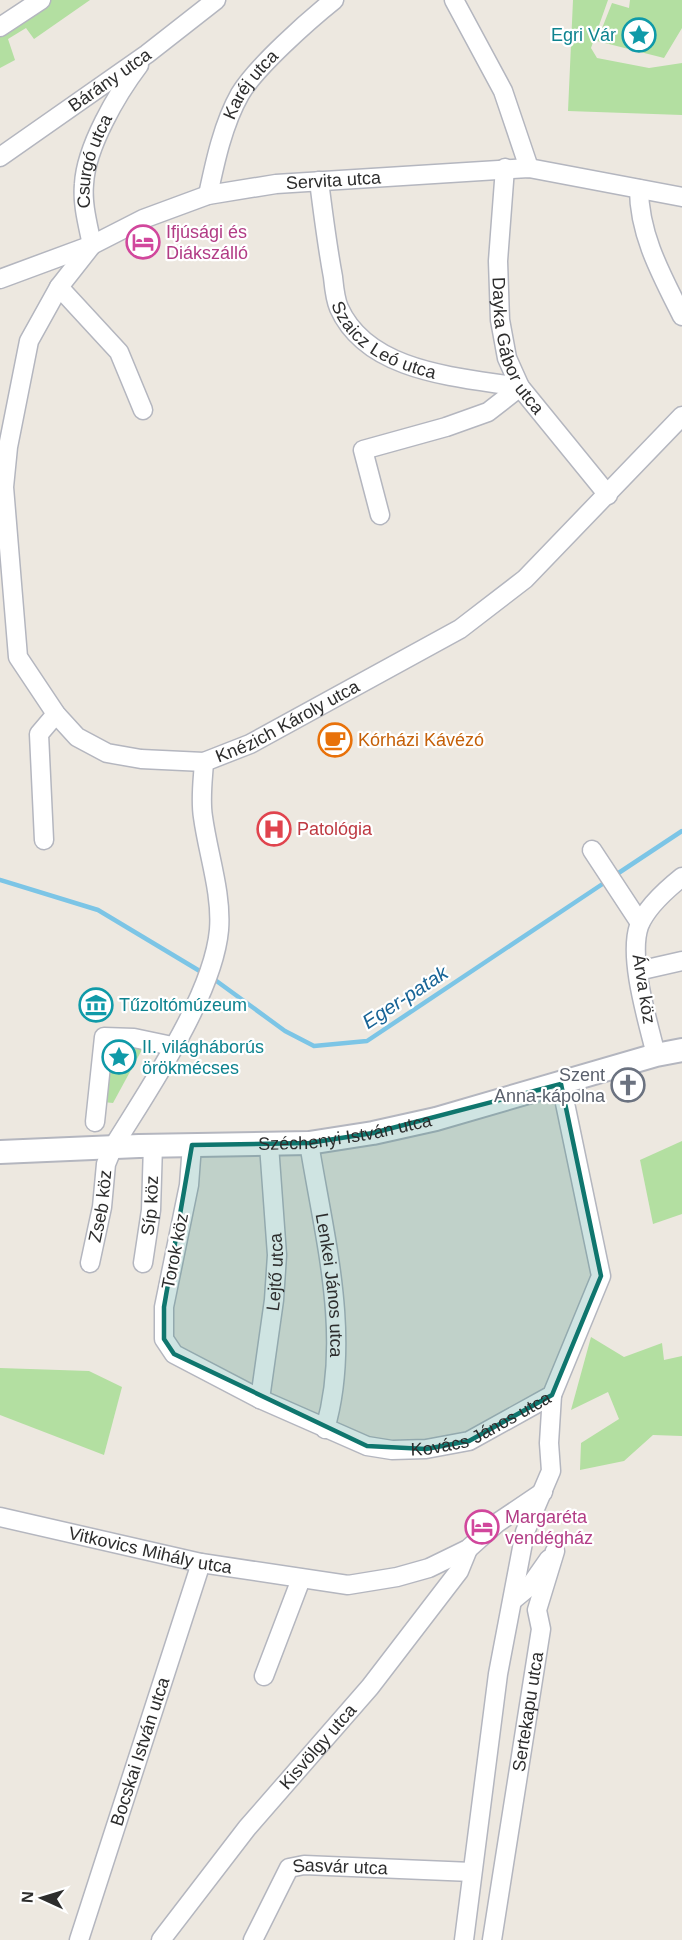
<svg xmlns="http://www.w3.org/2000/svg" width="682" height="1940" viewBox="0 0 682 1940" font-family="Helvetica,sans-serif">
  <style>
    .green { fill: #b3dfa1 }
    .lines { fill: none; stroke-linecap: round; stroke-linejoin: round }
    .stream { stroke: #7cc5e6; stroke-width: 4.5 }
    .minor-casing { stroke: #b4b6bf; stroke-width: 21 }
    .tertiary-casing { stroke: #b4b6bf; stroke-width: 26 }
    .minor { stroke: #fff; stroke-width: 18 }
    .tertiary { stroke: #fff; stroke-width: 22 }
    .marked { fill: #0f766e; fill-opacity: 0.2; stroke: #0f766e; stroke-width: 4.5; stroke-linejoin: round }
    .labels { text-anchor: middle; stroke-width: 4.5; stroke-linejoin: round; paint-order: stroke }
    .culture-label { font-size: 18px; fill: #0d838f; stroke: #fff; text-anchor: start }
    .street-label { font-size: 18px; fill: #2d2d2d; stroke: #fff }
    .hotel-label { font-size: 18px; fill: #b23c85; stroke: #fff; text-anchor: start }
    .food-label { font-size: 18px; fill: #c56008; stroke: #fff; text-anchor: start }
    .health-label { font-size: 18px; fill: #be3a42; stroke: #fff; text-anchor: start }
    .worship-label { font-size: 18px; fill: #5b616d; stroke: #fff; text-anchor: end }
    .water-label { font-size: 20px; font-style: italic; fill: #186496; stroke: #fff }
  </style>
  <rect width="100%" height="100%" fill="#ede8e0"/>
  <!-- green -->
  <g class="green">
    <polygon points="51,0 90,0 34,39 26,28 8,39 15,60 0,68 0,34"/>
    <polygon points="573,0 608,0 591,48 597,58 649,68 682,63 682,115 568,111"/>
    <polygon points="630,0 682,0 682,28 664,58 597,41 612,3 629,8"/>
    <polygon points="108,1041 144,1046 113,1103 103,1102"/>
    <polygon points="682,1141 682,1214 653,1224 640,1160"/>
    <polygon points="591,1337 624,1357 662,1343 664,1360 682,1356 682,1436 653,1435 624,1461 580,1470 581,1443 619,1419 608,1392 571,1410"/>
    <polygon points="0,1368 89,1371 122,1387 104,1455 0,1415"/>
  </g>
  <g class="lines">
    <!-- stream -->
    <g class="stream">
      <polyline points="614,876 682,831"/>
      <polyline points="0,880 98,910 203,973"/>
      <polyline points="211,977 285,1031 314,1046 367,1041 607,881"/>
    </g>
    <!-- minor casing -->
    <g class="minor-casing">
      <g id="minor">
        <polyline points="454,0 503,91 529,168"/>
        <polyline points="0,27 41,0"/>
        <path id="s1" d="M0 157 147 54 216 0"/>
        <path id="s2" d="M505 168 498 261 500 320 507 358 520 387 608 495"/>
        <path id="s3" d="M319 181C323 213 327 245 333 277 334 287 335 299 339 308 368 373 459 377 520 387"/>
        <path d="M639 189C639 235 662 276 682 316"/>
        <path id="s4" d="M208 195C215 162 223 124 240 94 256 67 309 20 334 0"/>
        <path id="s5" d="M92 245 59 287 29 341 8 447 4 487 18 657 56 714 77 737 107 753 141 759 204 762 250 744 460 629 525 579 682 416"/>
        <path id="s6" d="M92 245C88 225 82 204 84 184 86 147 117 94 139 65"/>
        <path id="s7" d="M0 279 92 245 143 219 208 195 276 184 529 168 682 197"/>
        <polyline points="59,287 119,352 143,410"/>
        <polyline points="380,515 363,450 446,427 488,412 520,387"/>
        <polyline points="44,840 39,734 56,714"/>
        <polyline points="592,850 640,923"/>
        <polyline points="638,971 682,961"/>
        <path d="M656 1055C648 1022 628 958 639 926 646 908 667 889 682 877"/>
        <polyline points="95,1122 104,1037 134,1038 172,1046"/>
        <path id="s8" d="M309 1143C324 1236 352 1337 325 1429"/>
        <path id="s9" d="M192 1145 189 1185 164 1307V1339L174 1354 260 1399 367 1446 392 1450 426 1449 469 1441 552 1395 601 1276 561 1084"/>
        <path id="s10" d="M90 1263 102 1207 106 1164 113 1147C148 1090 213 996 219 930 222 893 208 854 203 817 200 799 203 779 204 762"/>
        <path id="s11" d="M143 1263 151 1210 153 1145"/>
        <path id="s12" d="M260 1399 274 1300 277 1255 269 1145"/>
        <path id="s13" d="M0 1517 201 1563 348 1585 397 1577 429 1568 468 1549 497 1523 543 1492"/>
        <polyline points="513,1600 530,1586 549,1559"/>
        <polyline points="264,1676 301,1579"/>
        <path id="s14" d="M79 1940 201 1563"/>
        <path id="s15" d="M161 1940 247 1828 370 1687 459 1571 468 1549"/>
        <path id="s16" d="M253 1940 289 1868 304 1865 472 1872"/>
        <polyline points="464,1940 498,1674 525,1532 551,1471 549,1443 552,1395"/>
        <path id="s17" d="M492 1940 541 1629 537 1610 555 1551"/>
      </g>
    </g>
    <!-- tertiary casing -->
    <g class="tertiary-casing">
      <g id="tertiary">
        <path id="s18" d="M0 1152 139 1146 309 1143 373 1133 436 1119 656 1055 682 1050"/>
      </g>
    </g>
    <!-- minor -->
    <use href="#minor" class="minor"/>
    <!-- tertiary -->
    <use href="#tertiary" class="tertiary"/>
  </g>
  <!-- marked area -->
  <path class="marked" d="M561 1084 601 1276 552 1395 469 1441 426 1449 367 1446 174 1354 164 1339V1307L192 1145 309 1143 373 1133Z"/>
  <!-- icons -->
  <defs>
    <g id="sight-ring" transform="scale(1.725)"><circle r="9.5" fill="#fff" stroke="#0f9aa8" stroke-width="1.5"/><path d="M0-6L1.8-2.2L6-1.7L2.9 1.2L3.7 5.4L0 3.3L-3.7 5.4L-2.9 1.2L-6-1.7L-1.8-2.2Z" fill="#0f9aa8"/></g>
    <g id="hotel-ring" transform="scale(1.725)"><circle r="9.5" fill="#fff" stroke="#d1479c" stroke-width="1.5"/><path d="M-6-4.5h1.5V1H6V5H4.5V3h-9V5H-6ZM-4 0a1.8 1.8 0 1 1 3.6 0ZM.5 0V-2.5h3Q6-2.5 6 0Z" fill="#d1479c"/></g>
    <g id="cafe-ring" transform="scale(1.725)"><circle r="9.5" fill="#fff" stroke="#e8710a" stroke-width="1.5"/><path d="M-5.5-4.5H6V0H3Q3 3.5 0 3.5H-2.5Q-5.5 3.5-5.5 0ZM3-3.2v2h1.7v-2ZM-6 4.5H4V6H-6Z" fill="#e8710a"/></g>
    <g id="hospital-ring" transform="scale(1.725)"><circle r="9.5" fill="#fff" stroke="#e0444e" stroke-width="1.5"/><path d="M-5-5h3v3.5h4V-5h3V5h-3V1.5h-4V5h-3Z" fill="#e0444e"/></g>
    <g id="museum-ring" transform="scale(1.725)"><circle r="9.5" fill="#fff" stroke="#0f9aa8" stroke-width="1.5"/><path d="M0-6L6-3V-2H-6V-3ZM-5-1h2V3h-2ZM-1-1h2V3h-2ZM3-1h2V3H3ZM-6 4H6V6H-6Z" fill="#0f9aa8"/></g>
    <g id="church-ring" transform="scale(1.725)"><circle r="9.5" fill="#fff" stroke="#6b7280" stroke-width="1.5"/><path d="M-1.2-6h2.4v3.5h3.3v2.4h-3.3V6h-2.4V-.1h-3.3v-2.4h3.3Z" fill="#6b7280"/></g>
  </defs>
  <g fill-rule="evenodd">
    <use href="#sight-ring" x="639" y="35"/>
    <use href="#hotel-ring" x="143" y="242"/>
    <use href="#cafe-ring" x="335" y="740"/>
    <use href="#hospital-ring" x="274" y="829"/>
    <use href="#museum-ring" x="96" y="1005"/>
    <use href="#sight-ring" x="119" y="1057"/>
    <use href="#church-ring" x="628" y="1085"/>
    <use href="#hotel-ring" x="482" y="1527"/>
  </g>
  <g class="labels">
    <!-- culture labels -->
    <g class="culture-label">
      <text x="616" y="41" text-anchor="end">Egri Vár</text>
      <text x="119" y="1011">Tűzoltómúzeum</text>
      <text x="142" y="1053">II. világháborús<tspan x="142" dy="21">örökmécses</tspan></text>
    </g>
    <!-- street labels -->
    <g class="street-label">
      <text dy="6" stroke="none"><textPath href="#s1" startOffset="134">Bárány utca</textPath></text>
      <text dy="6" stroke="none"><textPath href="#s4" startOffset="120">Karéj utca</textPath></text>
      <text dy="6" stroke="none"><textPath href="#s6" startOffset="86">Csurgó utca</textPath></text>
      <text dy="6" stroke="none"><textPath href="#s7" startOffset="351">Servita utca</textPath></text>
      <text dy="6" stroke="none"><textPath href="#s3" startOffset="186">Szaicz Leó utca</textPath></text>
      <text dy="6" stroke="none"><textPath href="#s2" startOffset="182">Dayka Gábor utca</textPath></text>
      <text dy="6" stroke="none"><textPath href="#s5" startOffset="758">Knézich Károly utca</textPath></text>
      <text transform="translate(644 989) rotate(81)" y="6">Árva köz</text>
      <text dy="6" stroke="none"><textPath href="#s18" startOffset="346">Széchenyi István utca</textPath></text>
      <text dy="6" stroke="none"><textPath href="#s11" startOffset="58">Síp köz</textPath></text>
      <text dy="6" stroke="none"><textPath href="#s10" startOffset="58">Zseb köz</textPath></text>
      <text transform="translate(175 1251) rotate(-79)" y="6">Torok köz</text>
      <text dy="6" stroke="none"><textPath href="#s12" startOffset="128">Lejtő utca</textPath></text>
      <text dy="6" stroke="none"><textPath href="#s8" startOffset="144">Lenkei János utca</textPath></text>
      <text dy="6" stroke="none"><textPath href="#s9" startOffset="548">Kovács János utca</textPath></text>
      <text dy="6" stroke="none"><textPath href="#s13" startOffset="154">Vitkovics Mihály utca</textPath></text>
      <text dy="6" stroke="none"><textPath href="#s17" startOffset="231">Sertekapu utca</textPath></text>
      <text dy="6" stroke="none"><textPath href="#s15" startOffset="249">Kisvölgy utca</textPath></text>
      <text dy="6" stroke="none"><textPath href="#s14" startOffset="198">Bocskai István utca</textPath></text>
      <text dy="6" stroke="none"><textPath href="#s16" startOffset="132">Sasvár utca</textPath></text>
    </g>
    <!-- hotel labels -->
    <g class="hotel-label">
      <text x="166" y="238">Ifjúsági és<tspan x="166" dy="21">Diákszálló</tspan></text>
      <text x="505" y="1523">Margaréta<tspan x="505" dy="21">vendégház</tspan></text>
    </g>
    <!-- food labels -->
    <g class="food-label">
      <text x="358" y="746">Kórházi Kávézó</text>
    </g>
    <!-- health labels -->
    <g class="health-label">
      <text x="297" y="835">Patológia</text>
    </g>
    <!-- worship labels -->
    <g class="worship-label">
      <text x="605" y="1081">Szent<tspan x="605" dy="21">Anna-kápolna</tspan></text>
    </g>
    <!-- water labels -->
    <g class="water-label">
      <text transform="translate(405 997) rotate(-33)" y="7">Eger-patak</text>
    </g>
  </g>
  <!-- north arrow -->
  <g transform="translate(42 1898) rotate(274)" stroke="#ffffff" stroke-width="4.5" paint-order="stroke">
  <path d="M0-4.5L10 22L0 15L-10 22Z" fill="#2d2d2d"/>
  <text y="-9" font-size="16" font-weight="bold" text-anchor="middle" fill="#2d2d2d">N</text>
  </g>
</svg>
